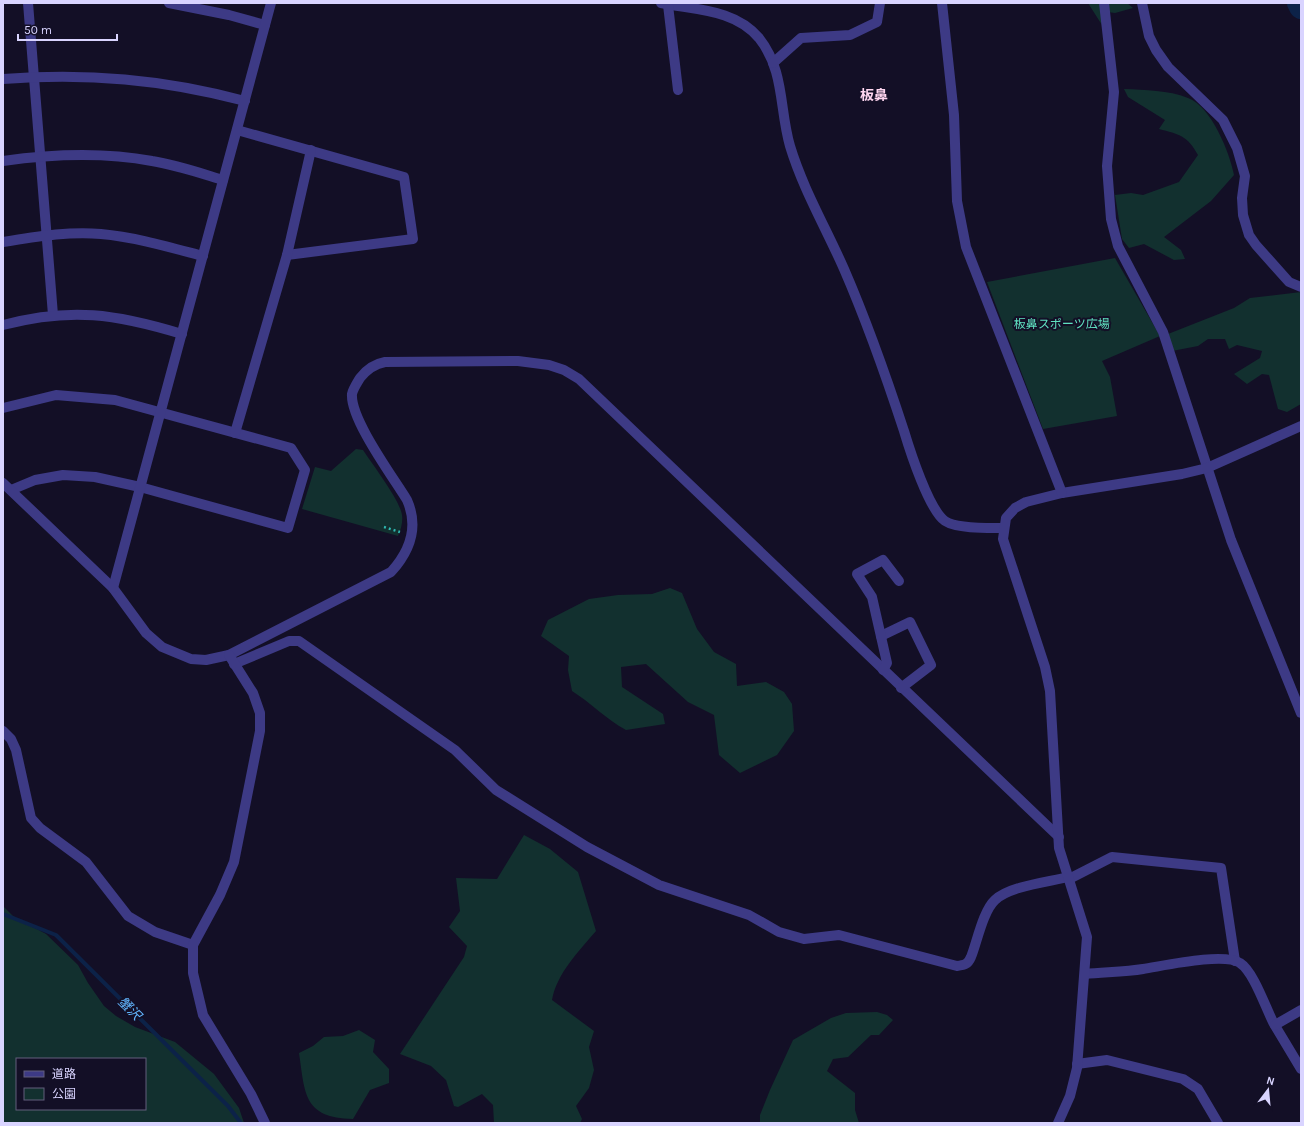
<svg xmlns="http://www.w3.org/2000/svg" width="1304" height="1126" viewBox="0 0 1304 1126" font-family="Karla,'Noto Sans JP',sans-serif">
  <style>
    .green { fill: #12302f; fill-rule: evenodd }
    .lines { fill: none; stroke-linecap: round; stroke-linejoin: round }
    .stream { stroke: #0c2248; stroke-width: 4 }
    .river { stroke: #0c2248; stroke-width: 24 }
    .path { stroke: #2fb8b0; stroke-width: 2.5; stroke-dasharray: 2 3; stroke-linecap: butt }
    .minor { stroke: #3d3a85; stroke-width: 10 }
    .tertiary { stroke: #3d3a85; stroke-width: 10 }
    .labels { text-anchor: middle; stroke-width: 4; stroke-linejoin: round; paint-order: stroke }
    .park-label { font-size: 12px; fill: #5fe0c0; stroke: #130f26 }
    .water-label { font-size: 13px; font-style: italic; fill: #62b6ff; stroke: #130f26 }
    .quarter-label { font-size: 14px; font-weight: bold; fill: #ffd6f0; stroke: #130f26 }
  </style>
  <rect width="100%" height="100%" fill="#130f26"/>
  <!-- green -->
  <g class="green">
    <polygon points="1088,3 1127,3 1133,8 1115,13 1101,11 1102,25"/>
    <path d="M1124 89C1145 90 1168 90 1188 98 1211 106 1230 153 1234 175L1211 201 1164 237 1181 250 1185 259 1174 260 1144 244 1129 248 1122 239 1115 195 1131 193 1143 195 1179 182 1198 155C1188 136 1179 134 1159 129L1165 120 1128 97Z"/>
    <polygon points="1115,258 1160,336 1102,361 1110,377 1117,416 1043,429 987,282"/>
    <polygon points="1301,292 1301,404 1287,412 1278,409 1269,375 1262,374 1247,384 1234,374 1260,358 1262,351 1237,345 1229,349 1225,339 1208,339 1198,346 1172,351 1168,334 1234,308 1250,298"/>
    <path d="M356 449 363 450C372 464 400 500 402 515 403 522 401 529 398 536L302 509 315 467 331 471Z"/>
    <path d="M670 588 682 593 697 629 714 652 736 664 737 686 766 682 784 692 792 704 794 731 777 755 740 773 719 755 714 715 688 702 646 664 621 667 622 687 663 714 665 724 626 730C606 719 591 703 572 691L568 670 569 656 541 636 548 620 589 599 618 595 652 594Z"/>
    <path d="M524 835 550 849 578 872 596 931C579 951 557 973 552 1000L594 1031 589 1047 594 1070 589 1088 576 1106 582 1119 580 1123H494L493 1105 482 1094 458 1107 454 1106 446 1080 431 1066 400 1054 464 957 467 946 449 927 460 911 456 878 497 879Z"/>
    <path d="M3 906 13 916 46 934 78 965 88 983 104 1006 116 1016 135 1027 175 1042 214 1074 239 1108 244 1123H3ZM17 1059H145V1109H17Z"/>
    <polygon points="877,1012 887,1015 893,1020 879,1035 871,1035 848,1057 833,1059 827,1071 855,1093 855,1110 859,1123 760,1123 760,1115 770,1090 793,1040 831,1018 846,1013"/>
    <path d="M359 1030 375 1040 373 1052 389 1069V1083L370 1090 353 1119C303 1118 305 1093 299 1053L313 1046 324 1037 343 1036Z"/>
  </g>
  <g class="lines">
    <!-- stream -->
    <polyline class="stream" points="3,914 56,935 228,1106 241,1123"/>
    <!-- river -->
    <polyline class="river" points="1299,3 1301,7"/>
    <!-- path -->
    <polyline class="path" points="384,527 400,532"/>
    <!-- minor -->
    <g class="minor">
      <polyline points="28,3 53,315"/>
      <polyline points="169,3 229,15 265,25"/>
      <path d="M661 3C695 10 735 9 759 38 785 71 779 108 790 146 803 189 826 228 844 269 867 322 886 376 904 431 910 451 929 510 945 521 957 529 989 528 1003 528"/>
      <polyline points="1104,3 1114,92 1107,166 1111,219 1118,246 1163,332 1231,540 1301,713"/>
      <polyline points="1142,3 1149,36 1156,50 1168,67 1223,120 1237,148 1245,176 1242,198 1243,215 1249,235 1256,245 1289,282 1301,287"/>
      <polyline points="668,5 678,90"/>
      <polyline points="773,63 801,38 850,35 877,22 880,3"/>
      <path d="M3 79C88 73 162 79 245 101"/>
      <polyline points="237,130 404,177 413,239 287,255"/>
      <path d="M3 161C53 154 103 152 152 161 177 165 200 173 223 180"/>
      <path d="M3 242C35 237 68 231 101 234 135 237 169 247 203 256"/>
      <path d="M3 325C71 307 116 314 182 334"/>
      <polyline points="3,408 56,395 115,400 291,448 305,470 288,528 140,487 95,477 63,475 35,480 11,490"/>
      <polyline points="235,433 287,255 311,150"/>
      <path d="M3 483 113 588 146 633 162 647 191 659 206 660 229 655 391 572C410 551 419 527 407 500 393 477 350 419 352 394 353 389 357 383 360 378 367 369 374 364 385 362L518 361 549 365 564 370 579 379 1059 837"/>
      <polyline points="881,636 910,622 931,665 901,688"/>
      <path d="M234 664 289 641H299L455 750 496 790 587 847 659 885 749 915 779 932 804 939 839 935 957 966C965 965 968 964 971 957 977 942 983 911 995 900 1010 886 1048 882 1068 877"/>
      <polyline points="883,670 887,663 872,597 857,574 883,560 899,581"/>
      <polyline points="3,731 11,739 16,750 31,818 40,828 86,862 128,916 155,932 193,945"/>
      <polyline points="1069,879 1112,857 1221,868 1235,961"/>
      <path d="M1085 974C1104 972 1125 972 1143 969 1163 966 1224 952 1240 963 1254 972 1266 1009 1274 1024 1283 1039 1292 1054 1301 1069"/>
      <polyline points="1275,1025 1301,1010"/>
      <polyline points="1077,1064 1107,1060 1183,1079 1198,1089 1218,1123"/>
      <polyline points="1058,1123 1070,1096 1077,1068 1087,937 1059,848 1050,691 1045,667 1003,539 1006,518 1015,508 1026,502 1062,493 1182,474 1207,468 1301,426"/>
    </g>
    <!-- tertiary -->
    <g class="tertiary">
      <polyline points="942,3 954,115 957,201 966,247 1062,493"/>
      <polyline points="113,588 271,3"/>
      <polyline points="229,655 253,693 260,713 260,731 234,862 220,895 193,945 193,973 203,1015 251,1094 265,1123"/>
    </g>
  </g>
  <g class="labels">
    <!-- park labels -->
    <g class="park-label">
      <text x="1062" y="328">板鼻スポーツ広場</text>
    </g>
    <!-- water labels -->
    <g class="water-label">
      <text transform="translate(130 1008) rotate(45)" y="5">蟹沢</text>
    </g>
    <!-- quarter labels -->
    <g class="quarter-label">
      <text x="874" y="100">板鼻</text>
    </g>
  </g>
  <!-- border -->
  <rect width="1304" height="1126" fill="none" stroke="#d9d4ff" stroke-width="8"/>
  <!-- legend -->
  <rect x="16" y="1058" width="130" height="52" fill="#130f26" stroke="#625e7d"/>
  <rect x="24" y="1071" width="20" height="6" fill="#3d3a85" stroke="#625e7d"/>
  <text x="52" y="1078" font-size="12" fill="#d9d4ff">道路</text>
  <rect x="24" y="1088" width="20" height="12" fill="#12302f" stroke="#625e7d"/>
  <text x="52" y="1098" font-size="12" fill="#d9d4ff">公園</text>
  <!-- north arrow -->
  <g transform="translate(1268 1090) rotate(16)" stroke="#130f26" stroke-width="3" paint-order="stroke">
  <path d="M0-3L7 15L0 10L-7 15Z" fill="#d9d4ff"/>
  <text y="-6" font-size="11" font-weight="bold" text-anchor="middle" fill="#d9d4ff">N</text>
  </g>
  <!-- scale -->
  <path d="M18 34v6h99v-6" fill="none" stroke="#d9d4ff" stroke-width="2"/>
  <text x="24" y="34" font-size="12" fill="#d9d4ff" stroke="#130f26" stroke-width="3" paint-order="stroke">50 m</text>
</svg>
